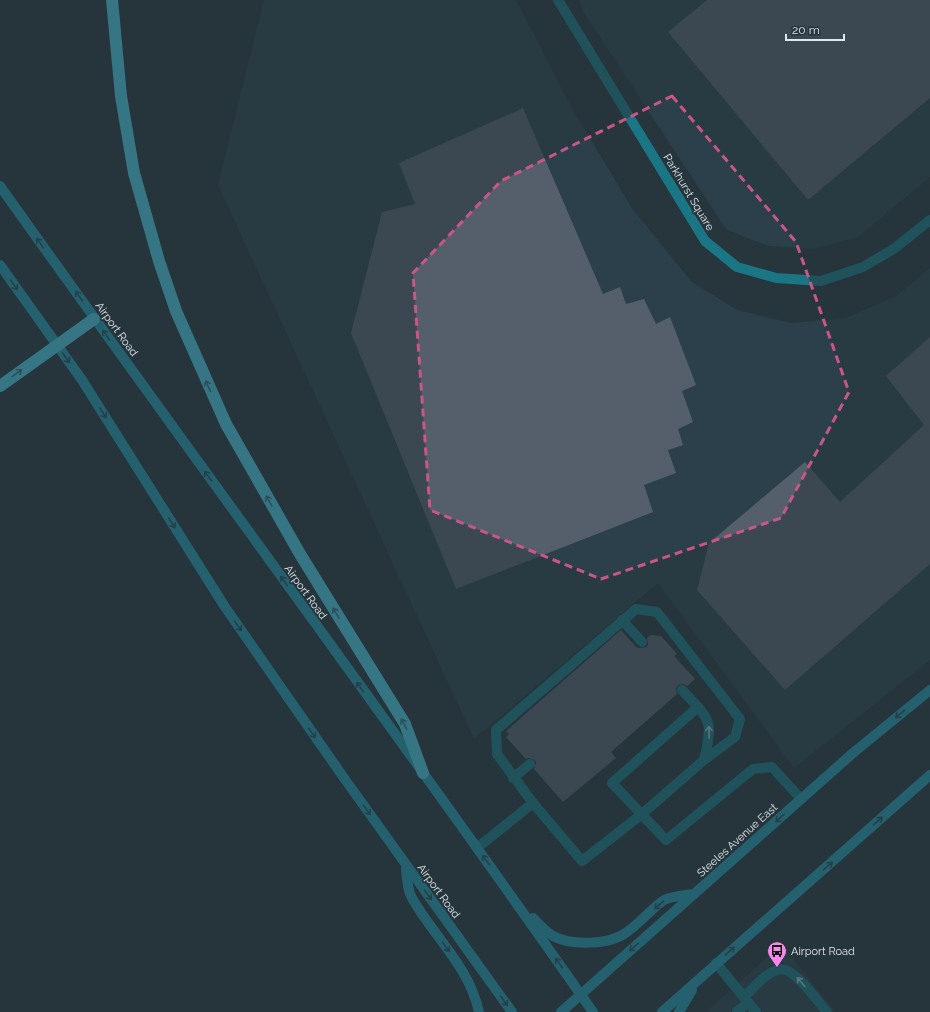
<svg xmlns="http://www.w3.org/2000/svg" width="930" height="1012" viewBox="0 0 930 1012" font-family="Raleway,sans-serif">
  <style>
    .built { fill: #2b404b }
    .building { fill: #545f6b }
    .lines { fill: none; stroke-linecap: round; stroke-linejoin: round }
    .service { stroke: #1a7584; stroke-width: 10 }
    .minor { stroke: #1a7584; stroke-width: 10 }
    .secondary { stroke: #2296a9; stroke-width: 10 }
    .motorway { stroke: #4ac4db; stroke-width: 12 }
    .oneway { stroke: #264d57 }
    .oneway2 { stroke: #356e7c }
    .oneway3 { stroke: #99bfc8 }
    .marked { fill: none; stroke: #ca5686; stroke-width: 3; stroke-dasharray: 8 5; stroke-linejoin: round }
    .labels { text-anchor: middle; stroke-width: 3.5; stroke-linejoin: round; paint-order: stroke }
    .street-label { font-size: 11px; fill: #dee7ec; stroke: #27353c }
    .poi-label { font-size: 11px; fill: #dee7ec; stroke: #27353c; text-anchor: start }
  </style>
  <rect width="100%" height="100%" fill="#27353c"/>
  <!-- built -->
  <g class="built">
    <polygon points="264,0 516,0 569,103 632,208 691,281 737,310 791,323 846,318 896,296 930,268 930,660 794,768 658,583 474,739 218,185"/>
    <polygon points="579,0 930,0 930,177 858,237 814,249 768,246 726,229 584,13"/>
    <polygon points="782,944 835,1012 706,1012 718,1001"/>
  </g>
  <!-- building -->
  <g class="building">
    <polygon points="707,0 930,0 930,98 808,200 668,32"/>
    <polygon points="523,108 603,294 620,287 626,304 644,299 656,324 670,317 696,385 682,391 693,422 678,429 683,445 668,450 676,473 644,485 653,512 456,589 351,333 382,212 415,204 399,163"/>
    <polygon points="930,337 930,564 785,690 697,590 709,543 805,462 840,502 924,425 886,376"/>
    <polygon points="621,630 636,647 640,648 647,647 648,644 647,638 651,635 661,636 677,654 674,656 695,679 687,686 683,684 678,685 676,689 677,694 611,752 616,758 563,802 534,769 536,763 535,760 529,758 526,759 506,737 509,734 506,731"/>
  </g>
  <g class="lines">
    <!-- service -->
    <g class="service">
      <polygon points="636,609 657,612 740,719 735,737 704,760 642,814 582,861 533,803 497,754 496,730"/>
      <polyline points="622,620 642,642"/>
      <path d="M682 690C710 720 714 719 704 760"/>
      <polyline points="698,707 612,783 666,840 753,769 772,767 801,799"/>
      <polyline points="513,778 530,764"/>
      <polyline points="477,848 533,803"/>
      <polyline points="716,963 756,1012"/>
      <path d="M744 997C754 988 764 974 777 970 793 964 817 1001 827 1012"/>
      <polyline points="737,1012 748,1002"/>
    </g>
    <!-- minor -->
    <polyline class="minor" points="558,0 705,241 737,267 776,278 821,281 863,267 895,248 930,220"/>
    <!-- secondary -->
    <g class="secondary">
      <path d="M0 186C196 462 399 734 593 1012"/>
      <polyline points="0,265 82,380 225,607 344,778 512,1012"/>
      <path d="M406 868C407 877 407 890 412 898 434 937 469 966 479 1012"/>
      <path d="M533 918C539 924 546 932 553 936 572 946 610 945 627 932 640 923 651 909 664 900 672 896 686 895 694 894"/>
      <polyline points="561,1012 853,753 930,690"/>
      <polyline points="662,1012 930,775"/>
      <polyline points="679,1012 692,990"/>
    </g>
    <!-- motorway -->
    <g class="motorway">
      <polyline points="112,0 121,96 134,173 159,261 176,311 226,424 300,554 405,724 423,773"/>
      <polyline points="0,386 94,319"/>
    </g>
  </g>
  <!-- one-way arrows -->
  <defs><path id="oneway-shaft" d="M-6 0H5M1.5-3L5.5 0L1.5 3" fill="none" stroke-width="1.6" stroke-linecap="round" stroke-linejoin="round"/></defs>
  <g class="oneway">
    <use href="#oneway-shaft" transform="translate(40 243) rotate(-125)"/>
    <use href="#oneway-shaft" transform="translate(14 285) rotate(55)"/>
    <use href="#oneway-shaft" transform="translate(79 296) rotate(-125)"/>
    <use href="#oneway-shaft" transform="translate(106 335) rotate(-125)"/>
    <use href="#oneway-shaft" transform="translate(66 358) rotate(54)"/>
    <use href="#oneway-shaft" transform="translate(103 413) rotate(58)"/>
    <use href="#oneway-shaft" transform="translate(208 476) rotate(-126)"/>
    <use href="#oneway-shaft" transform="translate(172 523) rotate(58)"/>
    <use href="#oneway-shaft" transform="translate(284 581) rotate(-126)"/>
    <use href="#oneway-shaft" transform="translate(238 626) rotate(55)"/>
    <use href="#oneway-shaft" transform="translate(360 687) rotate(-126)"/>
    <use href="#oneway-shaft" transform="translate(900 714) rotate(141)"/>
    <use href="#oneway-shaft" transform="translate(312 733) rotate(55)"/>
    <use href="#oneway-shaft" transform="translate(367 810) rotate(54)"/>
    <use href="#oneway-shaft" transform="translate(780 818) rotate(138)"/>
    <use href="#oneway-shaft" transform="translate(878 821) rotate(-41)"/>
    <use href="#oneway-shaft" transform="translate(486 860) rotate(-126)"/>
    <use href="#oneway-shaft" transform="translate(828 866) rotate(-41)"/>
    <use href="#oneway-shaft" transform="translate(428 895) rotate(54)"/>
    <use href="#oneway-shaft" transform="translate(659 905) rotate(139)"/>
    <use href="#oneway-shaft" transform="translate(446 947) rotate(55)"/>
    <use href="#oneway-shaft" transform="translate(634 947) rotate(138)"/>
    <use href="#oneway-shaft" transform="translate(730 951) rotate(-41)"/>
    <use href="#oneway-shaft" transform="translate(559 963) rotate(-125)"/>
    <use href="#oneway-shaft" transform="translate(504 1001) rotate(54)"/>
  </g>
  <g class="oneway2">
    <use href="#oneway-shaft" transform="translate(17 373) rotate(-36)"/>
    <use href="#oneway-shaft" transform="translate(208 386) rotate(-115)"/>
    <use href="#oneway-shaft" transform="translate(269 501) rotate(-120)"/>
    <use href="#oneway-shaft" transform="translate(336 613) rotate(-121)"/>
    <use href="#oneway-shaft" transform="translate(404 724) rotate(-117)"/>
  </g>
  <g class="oneway3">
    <use href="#oneway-shaft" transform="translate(709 732) rotate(-91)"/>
    <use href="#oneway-shaft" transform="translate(801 982) rotate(-131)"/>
  </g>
  <!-- marked area -->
  <path d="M0 0H930V1012H0ZM672 96 796 242 849 392 781 518 601 579 430 510 413 273 501 181Z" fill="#27353c" fill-opacity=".55" fill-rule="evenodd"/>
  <path class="marked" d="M672 96 796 242 849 392 781 518 601 579 430 510 413 273 501 181Z"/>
  <!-- icons -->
  <defs>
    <g id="bus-pin" transform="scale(1)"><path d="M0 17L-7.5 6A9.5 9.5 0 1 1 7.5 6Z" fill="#f788eb" stroke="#27353c"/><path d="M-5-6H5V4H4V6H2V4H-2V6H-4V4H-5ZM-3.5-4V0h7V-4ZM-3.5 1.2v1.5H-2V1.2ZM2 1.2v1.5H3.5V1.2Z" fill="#111"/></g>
  </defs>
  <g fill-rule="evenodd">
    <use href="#bus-pin" x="777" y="951"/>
  </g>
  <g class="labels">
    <!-- street labels -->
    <g class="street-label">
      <text transform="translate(689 192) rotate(59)" y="4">Parkhurst Square</text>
      <text transform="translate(117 329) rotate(54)" y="4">Airport Road</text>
      <text transform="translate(306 592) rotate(54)" y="4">Airport Road</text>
      <text transform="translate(737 840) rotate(-42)" y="4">Steeles Avenue East</text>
      <text transform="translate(439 891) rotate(54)" y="4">Airport Road</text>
    </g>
    <!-- poi labels -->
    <g class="poi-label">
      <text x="791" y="955">Airport Road</text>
    </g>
  </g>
  <!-- scale -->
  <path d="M786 34v6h58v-6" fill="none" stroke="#dee7ec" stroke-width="2"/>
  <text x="792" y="34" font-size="12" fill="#dee7ec" stroke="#27353c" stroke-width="3" paint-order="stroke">20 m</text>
</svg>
